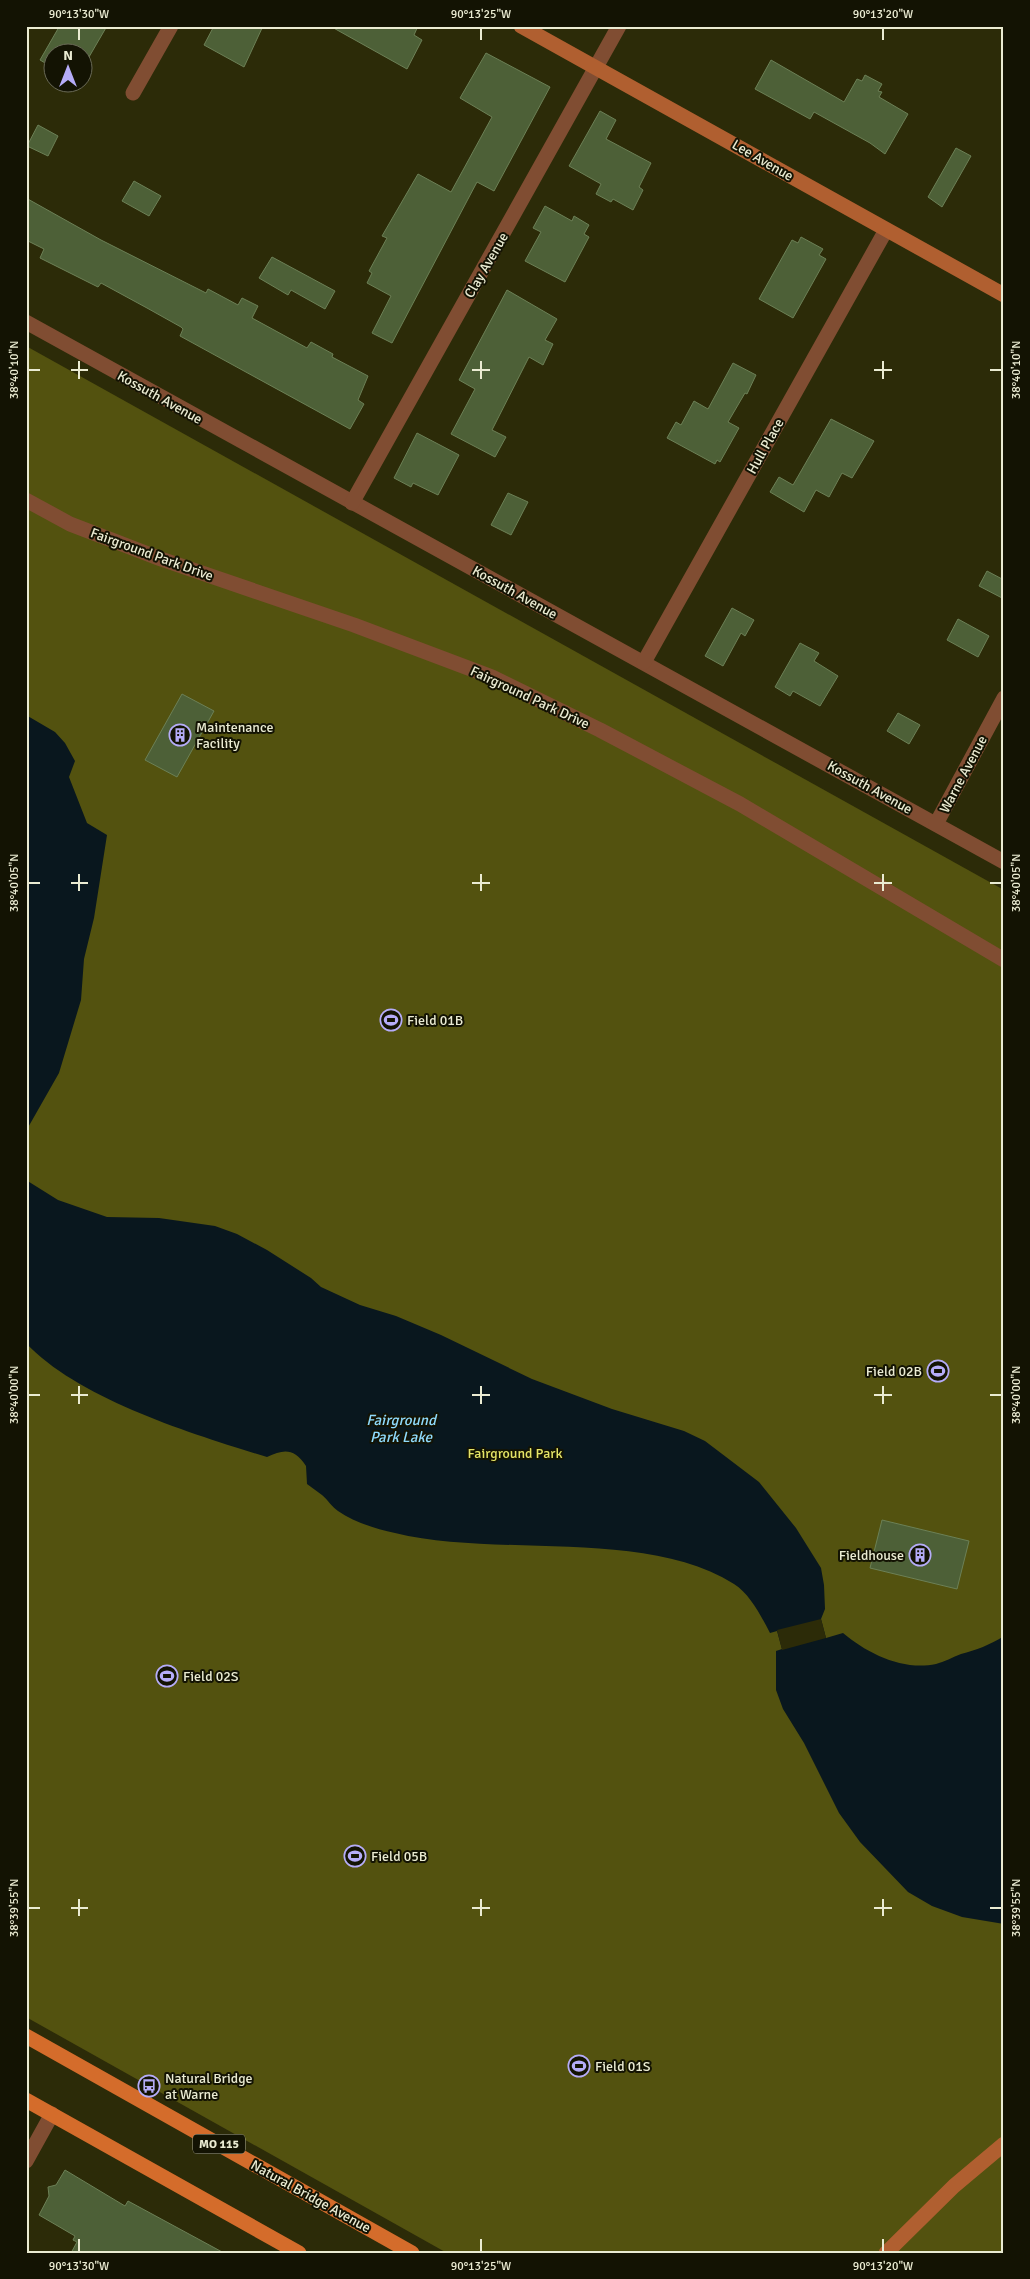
<svg xmlns="http://www.w3.org/2000/svg" width="1030" height="2279" viewBox="0 0 1030 2279" font-family="Signika,sans-serif">
  <style>
    .green { fill: #53520f }
    .water { fill: #09171e }
    .pier { fill: #2c2b08 }
    .building { fill: #4d6037; stroke: #6c8056 }
    .lines { fill: none; stroke-linecap: round; stroke-linejoin: round }
    .street { stroke: #804d32; stroke-width: 15 }
    .secondary { stroke: #b05f30; stroke-width: 15 }
    .primary { stroke: #d46c2b; stroke-width: 15 }
    .ticks { fill: none; stroke: #eaebd2; stroke-width: 2 }
    .labels { text-anchor: middle; stroke-width: 4; stroke-linejoin: round; paint-order: stroke }
    .shield { fill: #131303; stroke: #aaaa94; stroke-width: 1 }
    .shield-label { font-size: 12px; font-weight: bold; fill: #eaebd2 }
    .street-label { font-size: 14px; fill: #eaebd2; stroke: #131303 }
    .poi-label { font-size: 14px; fill: #eaebd2; stroke: #131303; text-anchor: start }
    .park-label { font-size: 14px; fill: #e6e567; stroke: #131303 }
    .water-label { font-size: 15px; font-style: italic; fill: #8fdafc; stroke: #131303 }
    .neatline { fill: none; stroke: #eaebd2; stroke-width: 2 }
    .ticks-label { font-size: 12px; text-anchor: middle; fill: #eaebd2 }
  </style>
  <rect width="100%" height="100%" fill="#2c2b08"/>
  <!-- green -->
  <polygon class="green" points="26,346 1004,890 1004,2253 447,2253 26,2017"/>
  <!-- water -->
  <g class="water">
    <polygon points="26,715 55,732 65,743 75,761 69,777 87,823 107,835 94,918 84,959 81,1000 59,1073 26,1131"/>
    <path d="M26 1180 58 1200 107 1217 159 1218 215 1226 237 1234 267 1250 311 1278 321 1287 360 1305 396 1316 441 1335 532 1379 612 1409 684 1431 705 1441 759 1482 796 1528 821 1568 824 1585 825 1609 821 1619 826 1638 843 1633C868 1654 903 1671 936 1664 944 1662 953 1657 961 1654 976 1650 990 1645 1004 1636V1924L962 1917 932 1906 908 1892 860 1842 839 1813 804 1743 783 1709 776 1690V1651L782 1649 777 1631 770 1633C761 1616 750 1594 734 1584 644 1528 498 1558 395 1533 376 1529 354 1522 338 1511 332 1507 328 1500 322 1495 317 1491 312 1488 307 1484L306 1466C294 1448 284 1449 267 1457 195 1435 78 1399 26 1343Z"/>
  </g>
  <!-- pier -->
  <polygon class="pier" points="821,1619 826,1638 782,1650 777,1630"/>
  <!-- building -->
  <g class="building">
    <polygon points="107,26 82,69 82,52 52,52 52,67 40,60 59,27"/>
    <polygon points="214,26 263,26 244,67 204,45"/>
    <polygon points="330,26 418,26 414,35 422,40 407,69"/>
    <polygon points="486,53 550,87 494,191 477,182 392,343 372,333 391,296 367,283 372,273 369,271 387,238 382,236 418,174 451,192 492,117 460,98"/>
    <polygon points="771,60 844,102 857,79 862,81 865,75 882,84 878,91 882,92 879,97 908,114 885,154 870,143 814,112 810,119 755,89"/>
    <polygon points="600,111 616,120 606,139 651,163 639,187 643,190 633,210 613,199 611,202 596,194 601,184 569,166"/>
    <polygon points="38,125 58,136 48,156 27,146"/>
    <polygon points="956,148 971,156 942,207 928,197"/>
    <polygon points="134,181 161,196 149,216 122,201"/>
    <polygon points="26,198 101,240 206,293 208,289 238,305 242,298 258,306 252,318 307,348 311,342 333,354 332,357 368,376 358,400 364,404 350,429 180,336 183,329 181,327 147,308 101,283 98,287 40,258 44,249 26,240"/>
    <polygon points="545,206 572,221 574,216 589,225 584,234 589,237 565,282 525,261 541,232 533,228"/>
    <polygon points="801,237 823,249 819,255 826,259 793,318 759,299 792,240 798,243"/>
    <polygon points="272,257 335,291 325,309 291,290 288,295 259,278"/>
    <polygon points="507,290 557,319 545,340 553,344 543,365 529,357 492,430 506,437 495,457 451,434 475,389 459,380"/>
    <polygon points="733,363 756,375 747,394 745,393 728,422 739,428 720,462 717,460 715,464 667,438 676,422 681,425 694,401 708,409"/>
    <polygon points="831,419 874,441 852,478 842,473 829,497 816,490 804,512 770,492 779,477 793,485"/>
    <polygon points="417,433 459,455 438,495 413,483 411,487 394,478"/>
    <polygon points="508,493 528,502 511,535 491,525"/>
    <polygon points="987,571 1004,580 1004,599 979,586"/>
    <polygon points="732,608 754,620 745,636 741,633 723,666 705,656"/>
    <polygon points="958,619 989,636 978,657 947,640"/>
    <polygon points="800,643 819,653 814,661 838,676 820,706 793,691 790,696 775,687"/>
    <polygon points="182,694 214,711 177,777 145,760"/>
    <polygon points="898,713 920,725 909,744 887,731"/>
    <polygon points="882,1520 969,1541 957,1589 870,1568"/>
    <polygon points="65,2170 125,2206 128,2201 224,2253 71,2253 77,2242 73,2240 75,2236 39,2215 49,2196 48,2187 56,2185"/>
  </g>
  <g class="lines">
    <!-- street -->
    <g class="street">
      <polyline points="133,93 171,26"/>
      <polyline points="26,322 1004,862"/>
      <polyline points="26,500 70,524 161,559 354,625 492,677 600,730 740,804 1004,960"/>
      <polyline points="352,503 619,26"/>
      <polyline points="644,662 886,230"/>
      <polyline points="936,824 1004,698"/>
      <polyline points="26,2161 52,2114"/>
    </g>
    <!-- secondary -->
    <g class="secondary">
      <polyline points="521,26 1004,295"/>
      <polyline points="886,2253 954,2186 1004,2144"/>
    </g>
    <!-- primary -->
    <g class="primary">
      <polyline points="26,2036 412,2253"/>
      <polyline points="26,2100 299,2253"/>
    </g>
  </g>
  <!-- ticks -->
  <path class="ticks" d="M79 28V40M481 28V40M883 28V40M79 361V379M481 361V379M883 361V379M28 370H40M71 370H88M472 370H490M874 370H892M990 370H1002M79 874V891M481 874V891M883 874V891M28 883H40M71 883H88M472 883H490M874 883H892M990 883H1002M79 1386V1404M481 1386V1404M883 1386V1404M28 1395H40M71 1395H88M472 1395H490M874 1395H892M990 1395H1002M79 1899V1916M481 1899V1916M883 1899V1916M28 1908H40M71 1908H88M472 1908H490M874 1908H892M990 1908H1002M79 2239V2252M481 2239V2252M883 2239V2252"/>
  <!-- icons -->
  <defs>
    <g id="building-ring" transform="scale(1.125)"><circle r="9.5" fill="#131303" stroke="#b5acf8" stroke-width="1.5"/><path d="M-4-6H4V6H1V3H-1V6H-4ZM-2.5-4.3h1.7v1.8h-1.7ZM.8-4.3h1.7v1.8H.8ZM-2.5-1h1.7V.8h-1.7ZM.8-1h1.7V.8H.8Z" fill="#b5acf8"/></g>
    <g id="stadium-ring" transform="scale(1.125)"><circle r="9.5" fill="#131303" stroke="#b5acf8" stroke-width="1.5"/><path d="M0-5a6.5 5 0 1 0 0 10a6.5 5 0 1 0 0-10ZM-3.5-1.8h7v3.6h-7Z" fill="#b5acf8"/></g>
    <g id="bus-ring" transform="scale(1.125)"><circle r="9.5" fill="#131303" stroke="#b5acf8" stroke-width="1.5"/><path d="M-5-6H5V4H4V6H2V4H-2V6H-4V4H-5ZM-3.5-4V0h7V-4ZM-3.5 1.2v1.5H-2V1.2ZM2 1.2v1.5H3.5V1.2Z" fill="#b5acf8"/></g>
  </defs>
  <g fill-rule="evenodd">
    <use href="#building-ring" x="180" y="735"/>
    <use href="#stadium-ring" x="391" y="1020"/>
    <use href="#stadium-ring" x="938" y="1371"/>
    <use href="#building-ring" x="920" y="1555"/>
    <use href="#stadium-ring" x="167" y="1676"/>
    <use href="#stadium-ring" x="355" y="1856"/>
    <use href="#stadium-ring" x="579" y="2066"/>
    <use href="#bus-ring" x="149" y="2086"/>
  </g>
  <g class="labels">
    <!-- shield labels -->
    <rect class="shield" x="193" y="2134.5" width="52" height="19" rx="4"/>
    <g class="shield-label">
      <text x="219" y="2148">MO 115</text>
    </g>
    <!-- street labels -->
    <g class="street-label">
      <text transform="translate(763 160) rotate(30)" y="5">Lee Avenue</text>
      <text transform="translate(486 265) rotate(-60)" y="5">Clay Avenue</text>
      <text transform="translate(160 397) rotate(29)" y="5">Kossuth Avenue</text>
      <text transform="translate(765 446) rotate(-61)" y="5">Hull Place</text>
      <text transform="translate(152 554) rotate(20)" y="5">Fairground Park Drive</text>
      <text transform="translate(515 592) rotate(29)" y="5">Kossuth Avenue</text>
      <text transform="translate(530 697) rotate(25)" y="5">Fairground Park Drive</text>
      <text transform="translate(963 774) rotate(-62)" y="5">Warne Avenue</text>
      <text transform="translate(870 787) rotate(29)" y="5">Kossuth Avenue</text>
      <text transform="translate(311 2196) rotate(29)" y="5">Natural Bridge Avenue</text>
    </g>
    <!-- poi labels -->
    <g class="poi-label">
      <text x="196" y="732">Maintenance<tspan x="196" dy="16">Facility</tspan></text>
      <text x="407" y="1025">Field 01B</text>
      <text x="922" y="1376" text-anchor="end">Field 02B</text>
      <text x="904" y="1560" text-anchor="end">Fieldhouse</text>
      <text x="183" y="1681">Field 02S</text>
      <text x="371" y="1861">Field 05B</text>
      <text x="595" y="2071">Field 01S</text>
      <text x="165" y="2083">Natural Bridge<tspan x="165" dy="16">at Warne</tspan></text>
    </g>
    <!-- park labels -->
    <g class="park-label">
      <text x="515" y="1458">Fairground Park</text>
    </g>
    <!-- water labels -->
    <g class="water-label">
      <text x="401" y="1425">Fairground<tspan x="401" dy="17">Park Lake</tspan></text>
    </g>
  </g>
  <!-- border -->
  <rect width="1030" height="2279" fill="none" stroke="#131303" stroke-width="55"/>
  <!-- north arrow -->
  <g transform="translate(68 68)"><circle r="24" fill="#131303" stroke="#696956"/>
  <path d="M0-4L9 19L0 12L-9 19Z" fill="#b5acf8"/>
  <text y="-8" font-size="14" font-weight="bold" text-anchor="middle" fill="#eaebd2">N</text>
  </g>
  <rect x="28" y="28" width="974" height="2224" class="neatline"/>
  <g class="ticks-label">
    <text x="79" y="18">90°13'30"W</text>
    <text x="481" y="18">90°13'25"W</text>
    <text x="883" y="18">90°13'20"W</text>
    <text transform="translate(14 370) rotate(-90)" y="4">38°40'10"N</text>
    <text transform="translate(1016 370) rotate(-90)" y="4">38°40'10"N</text>
    <text transform="translate(14 883) rotate(-90)" y="4">38°40'05"N</text>
    <text transform="translate(1016 883) rotate(-90)" y="4">38°40'05"N</text>
    <text transform="translate(14 1395) rotate(-90)" y="4">38°40'00"N</text>
    <text transform="translate(1016 1395) rotate(-90)" y="4">38°40'00"N</text>
    <text transform="translate(14 1908) rotate(-90)" y="4">38°39'55"N</text>
    <text transform="translate(1016 1908) rotate(-90)" y="4">38°39'55"N</text>
    <text x="79" y="2270">90°13'30"W</text>
    <text x="481" y="2270">90°13'25"W</text>
    <text x="883" y="2270">90°13'20"W</text>
  </g>
</svg>
